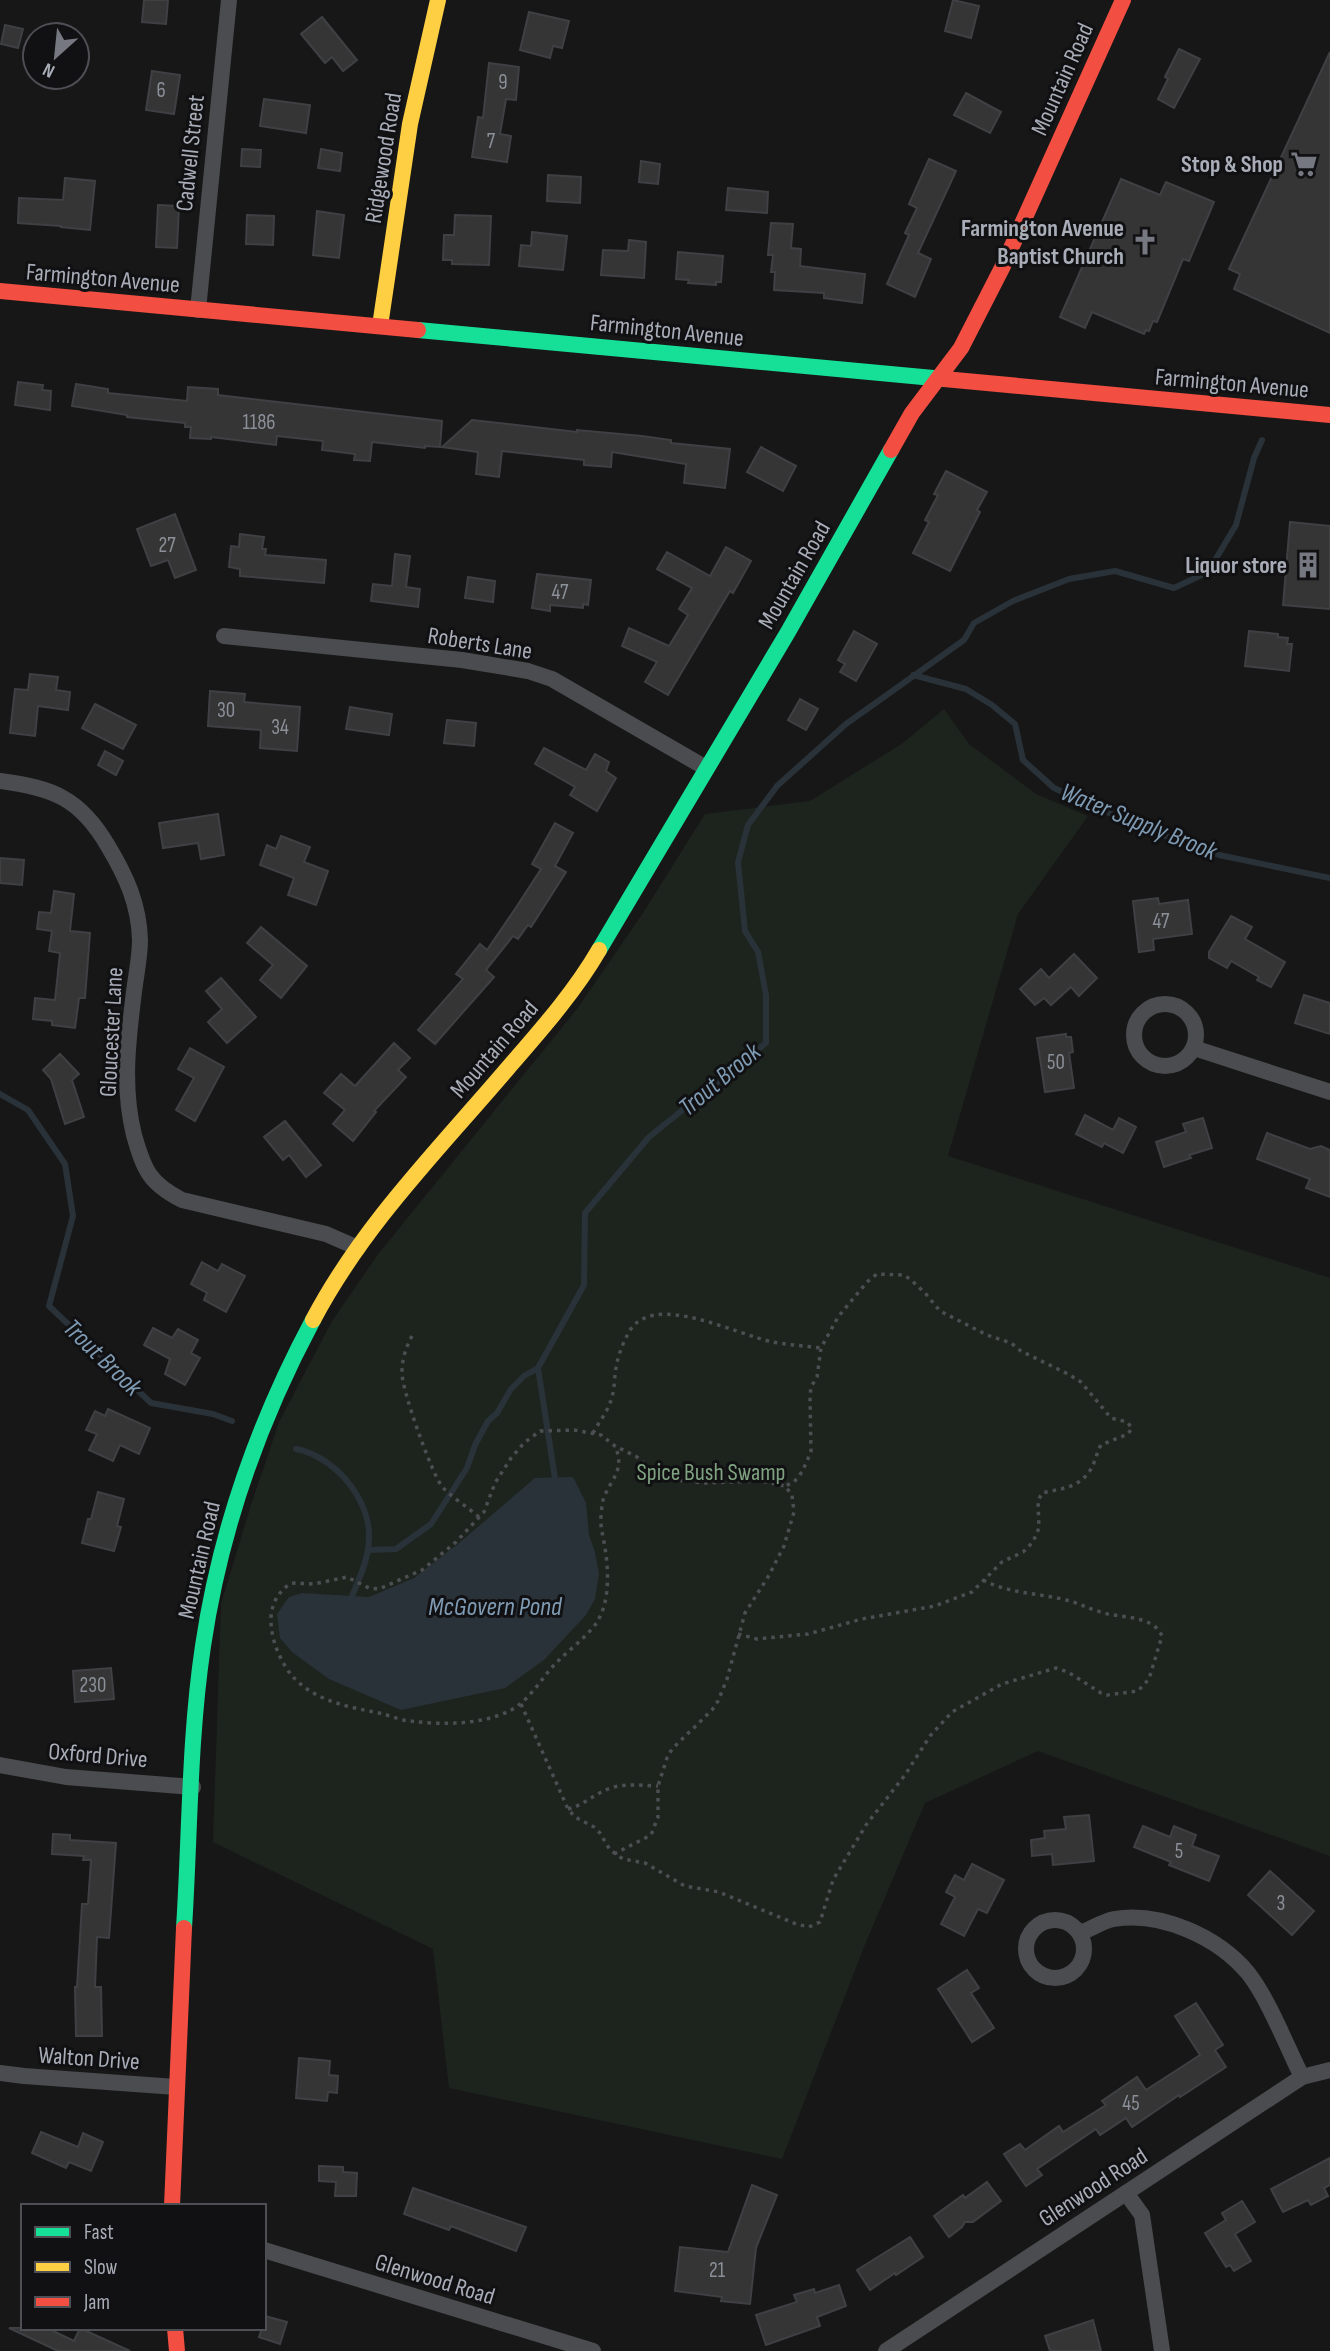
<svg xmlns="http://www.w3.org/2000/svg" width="1330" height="2351" viewBox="0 0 1330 2351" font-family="'Sofia Sans Condensed',sans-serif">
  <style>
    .green { fill: #1d241e }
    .water { fill: #2a3239 }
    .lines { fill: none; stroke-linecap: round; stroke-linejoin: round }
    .stream { stroke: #2a3239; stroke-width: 6 }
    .building { fill: #353536; stroke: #3f4043; stroke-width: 2 }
    .path { stroke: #4d4e52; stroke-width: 3.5; stroke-dasharray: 3.5 5; stroke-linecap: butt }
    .street { stroke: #4b4c50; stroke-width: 16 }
    .fast { stroke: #16e098; stroke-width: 16 }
    .slow { stroke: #ffcf43; stroke-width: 16 }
    .jam { stroke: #f24e42; stroke-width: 16 }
    .labels { text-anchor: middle; stroke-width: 6; stroke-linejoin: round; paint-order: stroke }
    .number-label { font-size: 21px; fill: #8b8f98 }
    .street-label { font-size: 24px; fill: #a8adb8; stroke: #111113 }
    .poi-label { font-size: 24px; font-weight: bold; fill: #a8adb8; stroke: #111113; text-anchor: end }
    .park-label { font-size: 24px; fill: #7fa381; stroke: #111113 }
    .water-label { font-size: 26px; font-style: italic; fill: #7f9bb3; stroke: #111113 }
  </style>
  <rect width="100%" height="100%" fill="#171717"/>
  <!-- green -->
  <polygon class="green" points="944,709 969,744 1036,794 1088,816 1018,914 948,1156 1330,1278 1330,1856 1038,1751 925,1803 864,1947 782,2159 449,2088 433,1949 213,1842 221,1604 250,1508 279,1422 332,1321 379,1253 577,1009 643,913 705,814 810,801 903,743"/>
  <!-- water -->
  <polygon class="water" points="573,1477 586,1503 589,1535 595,1552 599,1574 595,1599 586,1615 544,1660 505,1688 401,1710 329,1679 292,1652 280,1638 277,1614 289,1597 302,1593 369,1597 414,1578 459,1543 535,1478"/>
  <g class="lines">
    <!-- stream -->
    <g class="stream">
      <polyline points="913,675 966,689 992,705 1015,724 1023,760 1054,788 1140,827 1219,855 1330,878"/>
      <polyline points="0,1094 28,1110 65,1164 73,1216 49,1306 151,1403 213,1414 232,1421"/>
      <path d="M296 1449C334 1456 371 1499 369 1539 368 1560 360 1577 352 1596V1601"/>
      <polyline points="556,1485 538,1368 584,1285 585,1213 649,1137 766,1043 766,995 758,952 745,931 738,862 748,825 777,786 846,724 964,640 974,623 1013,601 1069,579 1115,571 1174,588 1208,572 1236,525 1254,458 1262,440"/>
      <polyline points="368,1550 396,1549 431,1524 467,1468 475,1445 488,1421 497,1413 511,1389 524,1376 538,1368"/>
    </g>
  </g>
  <!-- building -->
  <g class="building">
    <polygon points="144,0 168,0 166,24 142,22"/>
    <polygon points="953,0 979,6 971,38 945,31"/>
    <polygon points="529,12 569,21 562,48 553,46 550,58 520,50"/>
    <polygon points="322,17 357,60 343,71 332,57 325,63 301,34"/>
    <polygon points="5,25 23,29 18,48 1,44"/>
    <polygon points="1179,49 1200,59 1174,108 1158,99 1168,79 1165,77"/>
    <polygon points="1330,52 1330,333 1234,289 1240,274 1229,269"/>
    <polygon points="489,63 519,67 516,100 506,99 500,134 511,136 507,162 472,157 478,117 483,118"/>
    <polygon points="152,71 180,75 174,114 146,110"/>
    <polygon points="966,93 1001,112 990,133 954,115"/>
    <polygon points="264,99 310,105 306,133 260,126"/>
    <polygon points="242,149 261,150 260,167 241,166"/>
    <polygon points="321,149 342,153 340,171 318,168"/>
    <polygon points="929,159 956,171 918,253 931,259 915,297 887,284 909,235 905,233 917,208 909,204"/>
    <polygon points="641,161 660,164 658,184 639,182"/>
    <polygon points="548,175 581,177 580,203 547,201"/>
    <polygon points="65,178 95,181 90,230 61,227 61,226 18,223 19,198 63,200"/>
    <polygon points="1121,179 1160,195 1166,182 1214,202 1189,261 1183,259 1157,322 1153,321 1149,331 1146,330 1144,334 1092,312 1085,328 1060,317"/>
    <polygon points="728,188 768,192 767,213 726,210"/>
    <polygon points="158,205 179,206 177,248 156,247"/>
    <polygon points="317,211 344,215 339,258 313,255"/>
    <polygon points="247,215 274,216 273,245 246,244"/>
    <polygon points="455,215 491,216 489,265 452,264 452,260 443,260 444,235 454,235"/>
    <polygon points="771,223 793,224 791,248 801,249 800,266 865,274 862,303 824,298 824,293 774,290 775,272 771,272 773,255 768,255"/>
    <polygon points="532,232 567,236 563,270 519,266 521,245 531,246"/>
    <polygon points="629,240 646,242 644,278 601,275 603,250 628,251"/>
    <polygon points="678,252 723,256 721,282 716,282 716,285 688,283 689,280 676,279"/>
    <polygon points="18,382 43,385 42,390 51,391 50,410 15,405"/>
    <polygon points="76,384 108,389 108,393 187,401 188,387 218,389 218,395 442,421 440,447 425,446 425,448 372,442 370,461 354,460 355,454 322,450 323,441 277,436 276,445 211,437 211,439 190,438 191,427 185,427 185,423 127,417 127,415 72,406"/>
    <polygon points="472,420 577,432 577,430 642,436 671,440 671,443 730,449 725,488 684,483 686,464 612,452 611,467 584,465 584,460 502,451 499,477 476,474 478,452 442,447"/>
    <polygon points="761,447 796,466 783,491 747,472"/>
    <polygon points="946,471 987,492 977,510 980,512 950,571 913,553 929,522 925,520 938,495 934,494"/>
    <polygon points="175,514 196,570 175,578 168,560 151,566 137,529"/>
    <polygon points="1290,522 1330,526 1330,609 1283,605"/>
    <polygon points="240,534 264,537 262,549 266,549 265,555 326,560 324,583 240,576 240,569 229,567 231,546 239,547"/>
    <polygon points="726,547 751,561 733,593 730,591 668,695 645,682 657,662 622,646 629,628 669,646 688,615 679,609 692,588 657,569 667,552 710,576"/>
    <polygon points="395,554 410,556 406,587 420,589 418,607 371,601 373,584 392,586"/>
    <polygon points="537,574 591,580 588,605 583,604 583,608 550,605 550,611 532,608"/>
    <polygon points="468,577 495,581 493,602 465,598"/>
    <polygon points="854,631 877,644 856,681 840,672 845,664 838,660"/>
    <polygon points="1249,631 1278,634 1278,637 1288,638 1287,644 1292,644 1289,671 1245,666"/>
    <polygon points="30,674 58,677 56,690 70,692 68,710 38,706 35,736 10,733 15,689 28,690"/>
    <polygon points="210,691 245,694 244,702 300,707 297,751 260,748 261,730 208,726"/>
    <polygon points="800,699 818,709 806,730 788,720"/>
    <polygon points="95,704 136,725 123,749 82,728"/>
    <polygon points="350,707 392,714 389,735 346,729"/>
    <polygon points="447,720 476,723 474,746 444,743"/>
    <polygon points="544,748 586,770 595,754 609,762 606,771 616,778 597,811 570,795 575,787 535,764"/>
    <polygon points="105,751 123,761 116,775 98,765"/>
    <polygon points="218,814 224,855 201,859 198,843 163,848 159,823"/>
    <polygon points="555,823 573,833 555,866 566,872 531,927 528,925 518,939 513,936 486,970 494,977 435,1044 418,1030 463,979 456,974 480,944 487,950 515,909 541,869 532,864"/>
    <polygon points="281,836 310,847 304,862 328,871 316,905 288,895 294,878 260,865 267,845 276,849"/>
    <polygon points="0,858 24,860 22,885 0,883"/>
    <polygon points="54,891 74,894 70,931 90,933 85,998 79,998 75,1028 52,1025 52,1021 33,1019 35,998 55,1000 60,953 49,951 52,931 37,929 39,912 51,913"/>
    <polygon points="1158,898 1159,904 1188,900 1192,934 1153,939 1154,950 1139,952 1133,901"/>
    <polygon points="1231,916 1252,927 1245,939 1285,962 1271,987 1257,980 1259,977 1231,961 1227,968 1209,958 1209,952"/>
    <polygon points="261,927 307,966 281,998 260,980 273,965 247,943"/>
    <polygon points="1074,954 1097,978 1079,996 1071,987 1051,1005 1044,998 1035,1005 1020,989 1041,969 1049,978"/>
    <polygon points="221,978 256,1017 227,1043 208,1022 222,1009 206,991"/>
    <polygon points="1304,995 1330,1003 1330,1034 1295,1023"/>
    <polygon points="1066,1034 1066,1037 1071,1037 1073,1052 1069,1053 1074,1088 1045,1092 1037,1038"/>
    <polygon points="394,1043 410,1058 398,1070 406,1077 374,1111 376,1112 353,1141 333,1124 345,1110 324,1093 341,1074 355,1086"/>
    <polygon points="190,1048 224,1067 195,1121 176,1110 194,1078 178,1069"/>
    <polygon points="60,1054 79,1074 72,1080 84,1117 65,1124 51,1079 43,1070"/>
    <polygon points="1085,1115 1113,1130 1119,1118 1136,1127 1123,1153 1104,1143 1102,1147 1076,1134"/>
    <polygon points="1203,1118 1212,1148 1189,1155 1191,1158 1164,1167 1156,1142 1186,1132 1183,1124"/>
    <polygon points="285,1121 321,1165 306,1177 289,1155 283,1160 264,1137"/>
    <polygon points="1267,1133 1310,1149 1321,1146 1330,1150 1330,1197 1306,1188 1310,1179 1257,1159"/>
    <polygon points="202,1262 218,1271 222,1264 245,1276 226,1312 204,1300 207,1293 191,1284"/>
    <polygon points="153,1328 172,1338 178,1329 198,1340 191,1353 200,1358 185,1385 165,1374 170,1359 144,1345"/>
    <polygon points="108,1409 150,1428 139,1454 120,1445 113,1461 89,1450 97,1434 86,1430 95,1411 105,1416"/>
    <polygon points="98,1492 124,1499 117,1526 121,1527 114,1551 82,1543 88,1519 91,1519"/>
    <polygon points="111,1668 114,1699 75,1702 73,1671"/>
    <polygon points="1089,1815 1094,1861 1053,1865 1052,1854 1032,1856 1031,1840 1045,1838 1044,1831 1066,1829 1064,1817"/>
    <polygon points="1143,1826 1170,1837 1174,1826 1196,1835 1192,1846 1219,1856 1209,1881 1169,1865 1171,1862 1134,1847"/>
    <polygon points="53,1834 70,1835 70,1840 116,1843 109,1938 97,1937 95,1987 101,1987 102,2036 76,2036 75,1987 77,1987 82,1904 88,1904 91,1860 83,1860 84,1856 52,1854"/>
    <polygon points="972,1864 1004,1880 987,1913 978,1909 964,1936 941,1924 955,1897 946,1892 955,1875 964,1880"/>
    <polygon points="1270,1871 1314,1911 1292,1935 1248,1895"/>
    <polygon points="967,1970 979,1988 971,1993 994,2028 972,2042 938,1989"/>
    <polygon points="1196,2003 1223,2045 1215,2050 1226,2067 1180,2097 1179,2095 1132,2127 1126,2118 1100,2135 1096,2129 1037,2169 1042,2175 1026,2186 1004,2154 1020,2144 1025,2150 1059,2126 1063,2132 1106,2105 1102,2101 1137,2077 1146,2090 1200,2055 1175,2016"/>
    <polygon points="299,2058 330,2061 329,2075 338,2076 337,2093 328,2092 327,2101 296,2098"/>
    <polygon points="41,2132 78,2147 83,2133 103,2142 91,2171 69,2162 66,2168 32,2153"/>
    <polygon points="1330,2158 1330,2185 1324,2188 1328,2196 1311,2205 1308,2200 1283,2212 1271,2189"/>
    <polygon points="319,2166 343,2167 343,2172 357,2173 356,2196 335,2196 336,2182 319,2181"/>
    <polygon points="987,2182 1001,2201 973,2222 965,2222 962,2227 949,2237 934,2216 963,2195 965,2198"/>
    <polygon points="752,2185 777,2195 756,2248 750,2304 721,2301 722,2297 675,2291 680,2247 728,2252"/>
    <polygon points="413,2188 526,2227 516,2251 451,2226 449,2230 404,2214"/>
    <polygon points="1242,2201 1255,2222 1235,2234 1251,2261 1234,2271 1230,2265 1226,2267 1205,2233 1226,2220 1222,2213"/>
    <polygon points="910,2237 923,2257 896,2275 895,2273 870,2290 857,2270"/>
    <polygon points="839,2285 846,2306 817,2317 820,2326 766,2345 756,2315 797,2302 794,2295 814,2289 815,2293"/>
    <polygon points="265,2316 287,2322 280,2344 259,2337 262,2328 264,2328"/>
    <polygon points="1093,2320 1101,2351 1050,2351 1045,2336"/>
    <polygon points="9,2328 47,2328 74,2341 80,2328 130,2351 58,2351"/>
  </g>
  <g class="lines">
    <!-- path -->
    <g class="path">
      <path d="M412 1336C406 1347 402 1359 402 1372 401 1388 431 1471 441 1485 449 1496 468 1507 479 1517"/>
      <path d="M593 1433C599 1422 608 1411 611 1400 615 1389 614 1378 616 1368 618 1355 623 1343 629 1332 652 1290 737 1335 773 1342 789 1345 805 1346 821 1348"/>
      <path d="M738 1634 757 1639 808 1634 862 1619 935 1606 972 1592 1002 1562 1023 1552 1033 1542 1039 1528 1038 1501 1042 1493C1059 1489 1078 1488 1089 1472 1095 1464 1096 1454 1101 1445L1128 1434 1132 1428 1127 1422 1111 1418 1081 1382 1068 1374 1021 1351 1011 1343 987 1335 940 1311 925 1293 910 1279 903 1275 877 1274 867 1282 838 1317 821 1348 817 1377 811 1387 810 1397 811 1452 802 1472 794 1482 785 1486"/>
      <path d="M521 1704 568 1809 575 1817 594 1827 600 1833 610 1850 623 1859 645 1863 685 1886 719 1892 796 1924 809 1927 820 1922 833 1880 866 1825 905 1775 930 1736 952 1712 1002 1684 1056 1668 1068 1672 1101 1693 1107 1695 1138 1691 1149 1679 1162 1636C1153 1615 1121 1618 1104 1613 1089 1609 1077 1602 1062 1599 1035 1593 1008 1593 983 1580"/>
      <path d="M568 1809C580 1806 587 1800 598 1794 617 1782 636 1785 658 1786"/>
      <path d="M614 1854 651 1835 658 1817V1786L667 1758 672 1749 712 1710 718 1701 727 1679 745 1613 768 1577 784 1546 794 1512 792 1495 785 1486 761 1481 705 1483 676 1480 656 1474 637 1457 615 1446 601 1435 574 1430 540 1431 524 1443 511 1458 495 1483 484 1512 456 1542 422 1570 379 1589 369 1588 347 1577 314 1584 292 1583C277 1591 270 1607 271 1623 272 1643 282 1666 296 1680 319 1702 349 1707 379 1713 389 1715 399 1720 410 1721 441 1725 481 1725 509 1711 530 1701 541 1678 557 1662 569 1650 584 1639 595 1625 613 1600 608 1560 602 1532 600 1523 601 1510 603 1500 610 1479 626 1471 615 1446"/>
    </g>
    <!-- street -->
    <g class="street">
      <polyline points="198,310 229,0"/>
      <polyline points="224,636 462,660 528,671 552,679 706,768"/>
      <path d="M0 781C53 788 80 798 108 846 126 876 139 904 140 940 140 957 136 975 134 992 128 1040 122 1087 134 1135 144 1170 149 1183 182 1200L326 1234 358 1248"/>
      <circle cx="1165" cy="1035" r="31"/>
      <polyline points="1194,1048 1330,1092"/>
      <polyline points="0,1765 66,1777 193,1787"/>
      <circle cx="1055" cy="1949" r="29"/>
      <path d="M1080 1933C1091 1929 1103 1921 1114 1919 1161 1911 1218 1937 1248 1973 1268 1998 1287 2047 1302 2077"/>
      <polyline points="0,2073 24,2076 176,2087"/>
      <polyline points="1126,2193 1142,2215 1162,2351"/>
      <polyline points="264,2250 593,2351"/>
      <polyline points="886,2351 1302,2077 1330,2070"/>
    </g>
    <!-- fast -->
    <g class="fast">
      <polyline points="418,330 944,379"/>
      <polyline points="599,950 788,632 891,450"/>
      <path d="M184 1928C190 1835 189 1739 203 1646 220 1531 258 1423 313 1320"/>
    </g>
    <!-- slow -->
    <g class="slow">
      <polyline points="380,326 410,124 438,0"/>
      <path d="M313 1320C363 1225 439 1149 508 1068 540 1031 574 993 599 950"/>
    </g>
    <!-- jam -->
    <g class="jam">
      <polyline points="0,291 418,330"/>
      <polyline points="944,379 1330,415"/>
      <polyline points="891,450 912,413 961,348 1003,266 1123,0"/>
      <polyline points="172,2206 184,1928"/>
      <polyline points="175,2328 177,2351"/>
    </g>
  </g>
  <!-- icons -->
  <defs>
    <g id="supermarket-bare" transform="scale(2.1)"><path d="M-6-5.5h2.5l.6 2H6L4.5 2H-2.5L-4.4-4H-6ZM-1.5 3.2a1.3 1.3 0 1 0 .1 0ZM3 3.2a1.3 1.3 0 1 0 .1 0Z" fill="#757880" stroke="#111113" stroke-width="2.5" paint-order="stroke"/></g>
    <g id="church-bare" transform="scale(2.1)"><path d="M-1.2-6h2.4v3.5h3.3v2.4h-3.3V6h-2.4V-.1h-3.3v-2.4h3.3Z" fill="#757880" stroke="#111113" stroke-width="2.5" paint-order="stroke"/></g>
    <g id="building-bare" transform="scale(2.1)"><path d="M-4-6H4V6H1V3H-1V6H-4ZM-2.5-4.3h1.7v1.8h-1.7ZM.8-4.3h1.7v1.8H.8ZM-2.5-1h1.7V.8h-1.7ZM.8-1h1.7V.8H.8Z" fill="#757880" stroke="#111113" stroke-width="2.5" paint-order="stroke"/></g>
  </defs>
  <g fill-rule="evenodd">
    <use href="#supermarket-bare" x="1304" y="164"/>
    <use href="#church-bare" x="1145" y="242"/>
    <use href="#building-bare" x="1308" y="565"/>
  </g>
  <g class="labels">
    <!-- number labels -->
    <g class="number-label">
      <text x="503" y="89">9</text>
      <text x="161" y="97">6</text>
      <text x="491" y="148">7</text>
      <text x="259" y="429">1186</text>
      <text x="167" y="552">27</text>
      <text x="560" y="599">47</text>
      <text x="226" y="717">30</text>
      <text x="280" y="734">34</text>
      <text x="1161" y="928">47</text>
      <text x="1056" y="1069">50</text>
      <text x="93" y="1692">230</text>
      <text x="1179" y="1858">5</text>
      <text x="1281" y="1910">3</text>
      <text x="1131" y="2110">45</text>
      <text x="717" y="2277">21</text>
    </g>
    <!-- street labels -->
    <g class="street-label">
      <text transform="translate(1062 79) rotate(-66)" y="8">Mountain Road</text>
      <text transform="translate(190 153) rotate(-84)" y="8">Cadwell Street</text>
      <text transform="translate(383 158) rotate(-81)" y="8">Ridgewood Road</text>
      <text transform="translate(103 278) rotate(5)" y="8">Farmington Avenue</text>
      <text transform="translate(667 330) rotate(6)" y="8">Farmington Avenue</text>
      <text transform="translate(1232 383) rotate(5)" y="8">Farmington Avenue</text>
      <text transform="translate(794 575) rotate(-60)" y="8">Mountain Road</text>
      <text transform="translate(480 643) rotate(9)" y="8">Roberts Lane</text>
      <text transform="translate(111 1032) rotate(-87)" y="8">Gloucester Lane</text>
      <text transform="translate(494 1049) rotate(-49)" y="8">Mountain Road</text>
      <text transform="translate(199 1560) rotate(-77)" y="8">Mountain Road</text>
      <text transform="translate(98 1755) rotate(5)" y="8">Oxford Drive</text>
      <text transform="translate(89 2058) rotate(4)" y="8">Walton Drive</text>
      <text transform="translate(1093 2187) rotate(-33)" y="8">Glenwood Road</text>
      <text transform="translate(435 2279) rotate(17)" y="8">Glenwood Road</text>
    </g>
    <!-- poi labels -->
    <g class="poi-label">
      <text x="1283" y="172">Stop &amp; Shop</text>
      <text x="1124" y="236">Farmington Avenue<tspan x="1124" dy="28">Baptist Church</tspan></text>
      <text x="1287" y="573">Liquor store</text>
    </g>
    <!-- park labels -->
    <g class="park-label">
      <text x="711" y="1480">Spice Bush Swamp</text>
    </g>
    <!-- water labels -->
    <g class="water-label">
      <text transform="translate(1139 821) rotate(22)" y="9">Water Supply Brook</text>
      <text transform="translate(719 1079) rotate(-40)" y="9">Trout Brook</text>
      <text transform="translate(103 1357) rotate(44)" y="9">Trout Brook</text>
      <text x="495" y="1615">McGovern Pond</text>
    </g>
  </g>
  <!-- legend -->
  <rect x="21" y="2204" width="245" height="126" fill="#111113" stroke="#4d4f55" stroke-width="2"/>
  <rect x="35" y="2227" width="35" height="10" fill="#16e098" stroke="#4d4f55" stroke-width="2"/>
  <text x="84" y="2239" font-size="21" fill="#a8adb8">Fast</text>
  <rect x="35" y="2262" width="35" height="10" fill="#ffcf43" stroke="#4d4f55" stroke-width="2"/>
  <text x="84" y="2274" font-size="21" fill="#a8adb8">Slow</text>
  <rect x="35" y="2297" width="35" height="10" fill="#f24e42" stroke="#4d4f55" stroke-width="2"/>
  <text x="84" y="2309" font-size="21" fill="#a8adb8">Jam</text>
  <!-- north arrow -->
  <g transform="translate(56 56) rotate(207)"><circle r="33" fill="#111113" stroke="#4d4f55" stroke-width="2"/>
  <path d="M0-5L12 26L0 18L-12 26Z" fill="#757880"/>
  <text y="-10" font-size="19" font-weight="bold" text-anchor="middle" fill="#a8adb8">N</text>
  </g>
</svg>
